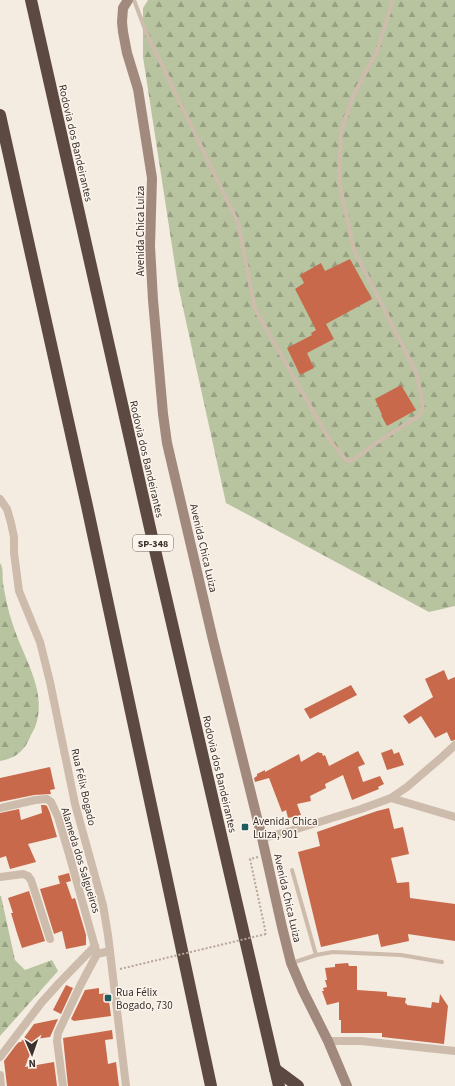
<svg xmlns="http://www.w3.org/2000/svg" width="455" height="1086" viewBox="0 0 455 1086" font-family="'Source Sans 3',sans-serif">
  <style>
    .forest { fill: url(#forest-firs) }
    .building { fill: #c8694b }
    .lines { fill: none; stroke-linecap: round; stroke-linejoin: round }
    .path { stroke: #b9a596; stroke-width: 2; stroke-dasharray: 2 2; stroke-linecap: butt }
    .lane { stroke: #cdbbac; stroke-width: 4 }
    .street { stroke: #cdbbac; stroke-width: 8 }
    .secondary { stroke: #a18a7d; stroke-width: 10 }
    .highway { stroke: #5c4a42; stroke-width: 12 }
    .path-bridge { stroke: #b9a596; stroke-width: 2; stroke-dasharray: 2 2; stroke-linecap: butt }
    .poi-dot { fill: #1f5a5e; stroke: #fbf5ee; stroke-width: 1.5 }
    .labels { text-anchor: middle; stroke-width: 3; stroke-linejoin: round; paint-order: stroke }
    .shield { fill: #fbf5ee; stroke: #756b66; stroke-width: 1 }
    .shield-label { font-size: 10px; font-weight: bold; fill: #3b302b }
    .street-label { font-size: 11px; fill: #3b302b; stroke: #fbf5ee }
    .poi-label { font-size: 11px; fill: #3b302b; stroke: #fbf5ee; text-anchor: start }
  </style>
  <defs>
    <pattern id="forest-firs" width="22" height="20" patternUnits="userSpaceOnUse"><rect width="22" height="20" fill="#b8c4a0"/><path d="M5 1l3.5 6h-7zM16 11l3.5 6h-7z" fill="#97a083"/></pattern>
  </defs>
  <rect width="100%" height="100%" fill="#f4ebe1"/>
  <!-- forest -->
  <g class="forest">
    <polygon points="148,0 455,0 455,606 429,612 226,503 178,285 143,57 143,8"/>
    <path d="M0 563C4 569 2 576 3 583 5 596 8 610 12 622 21 653 46 688 37 721 36 726 33 731 31 735 25 750 17 758 0 761Z"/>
    <polygon points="0,896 1,896 15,960 25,970 52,960 58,971 0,1036"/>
  </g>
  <!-- building -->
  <g class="building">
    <polygon points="350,259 372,299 326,324 334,339 307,353 314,368 300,375 287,348 312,335 311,333 316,330 295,289 304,283 300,275 321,263 325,271"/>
    <polygon points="401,385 416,410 387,426 381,415 382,415 375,399"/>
    <polygon points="444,670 448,680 455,677 455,740 451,741 447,732 435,738 421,716 409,724 403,716 433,697 425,679"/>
    <polygon points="351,685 357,695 310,719 304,709"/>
    <polygon points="392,749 394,754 399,752 404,765 387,770 381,753"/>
    <polygon points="358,751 365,764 358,767 363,782 380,776 384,784 378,787 379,789 352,800 343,775 325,784 326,788 310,796 311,801 297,804 301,815 288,818 286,810 282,812 269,778 255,782 254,778 257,776 257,774 265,770 265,772 299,754 301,762 318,752 320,753 322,753 323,756 325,755 329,766"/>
    <polygon points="50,767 55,789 50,790 51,794 34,795 0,802 0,778"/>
    <polygon points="41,805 45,805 47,806 50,813 57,837 28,844 36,862 10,869 6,856 0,858 0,813 19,809 21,820 42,813"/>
    <polygon points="389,808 394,829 403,827 409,854 391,858 397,883 409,882 410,898 455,904 455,941 408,934 409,941 381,947 378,934 321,947 298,852 320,846 317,832 377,811"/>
    <polygon points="69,873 71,881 60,884 58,876"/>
    <polygon points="66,882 72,899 75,898 86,935 86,945 66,949 62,931 54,934 40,889"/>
    <polygon points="29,891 45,941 22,948 17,933 11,913 13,913 8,898"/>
    <polygon points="348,963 349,966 357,966 357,990 387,992 387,996 406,998 405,1003 407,1004 407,1005 431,1008 432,1002 439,1003 440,994 448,1006 444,1044 382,1037 382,1033 341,1033 341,1020 339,1020 339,1002 327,1005 322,991 324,991 323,988 327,987 325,980 327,980 325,968 335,967 335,964"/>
    <polygon points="66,985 73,988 61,1014 53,1010"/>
    <polygon points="99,988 99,994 108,993 111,1016 74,1021 71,1019 85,990"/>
    <polygon points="58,1019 50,1037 36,1039 25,1067 54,1062 57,1086 7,1086 4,1061 16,1045 19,1042 21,1042 34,1024"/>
    <polygon points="112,1030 113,1039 105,1040 108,1064 116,1062 119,1086 68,1086 63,1038"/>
  </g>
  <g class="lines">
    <!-- path -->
    <polyline class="path" points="258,857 250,859 266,934"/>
    <!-- lane -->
    <g class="lane">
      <polyline points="134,0 146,32 238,223 255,309 330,441 347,461 353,460 373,445 420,415 423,404 416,372 354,250 339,182 341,131 353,96 377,51 393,0"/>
      <polyline points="292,870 316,955"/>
      <polyline points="292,963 316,955 333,952 401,955 442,962"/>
    </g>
    <!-- street -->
    <g class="street">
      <polyline points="0,499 7,509 11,523 14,537 14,553 19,591 40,642 50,682 75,804 103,905 108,935 126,1086"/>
      <polyline points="391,798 455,817"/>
      <polyline points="0,808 35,800 47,799 51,802 58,817 69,854 97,954"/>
      <polyline points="262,838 287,832 361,809 391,798 407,787 442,757 455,745"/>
      <polyline points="0,877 23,874 28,876 31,880 50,939"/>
      <polyline points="328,1041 361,1041 455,1051"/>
      <polyline points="0,1057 42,1002 60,982 95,946"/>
      <polyline points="0,1075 1,1086"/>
      <polyline points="63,1086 57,1041 58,1033 80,986 97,954 110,951"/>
    </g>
    <!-- secondary -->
    <polyline class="secondary" points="128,0 123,8 122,22 123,32 127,53 138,89 152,178 150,246 153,300 163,414 167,443 213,640 262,838 282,927 291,963 303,991 328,1041 347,1086"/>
    <!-- highway -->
    <g class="highway">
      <polyline points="31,0 152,537 279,1086"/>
      <polyline points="0,115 87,506 211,1086"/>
      <polyline points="275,1069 298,1086"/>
    </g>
    <!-- path-bridge -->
    <polyline class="path-bridge" points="120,969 266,934"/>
  </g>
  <!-- markers -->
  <g class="poi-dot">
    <rect x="241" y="823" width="8" height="8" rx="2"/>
    <rect x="104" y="994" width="8" height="8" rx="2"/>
  </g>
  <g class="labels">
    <!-- shield labels -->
    <rect class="shield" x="133" y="535" width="40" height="16" rx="3"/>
    <g class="shield-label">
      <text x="153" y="547">SP-348</text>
    </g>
    <!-- street labels -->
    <g class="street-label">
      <text transform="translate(76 143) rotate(77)" y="4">Rodovia dos Bandeirantes</text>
      <text transform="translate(140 231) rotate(-90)" y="4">Avenida Chica Luiza</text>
      <text transform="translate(147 459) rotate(77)" y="4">Rodovia dos Bandeirantes</text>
      <text transform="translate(204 548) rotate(77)" y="4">Avenida Chica Luiza</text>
      <text transform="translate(220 774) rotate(77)" y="4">Rodovia dos Bandeirantes</text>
      <text transform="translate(84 787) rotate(77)" y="4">Rua Félix Bogado</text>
      <text transform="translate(81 860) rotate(73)" y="4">Alameda dos Salgueiros</text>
      <text transform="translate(288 898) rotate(77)" y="4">Avenida Chica Luiza</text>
    </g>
    <!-- poi labels -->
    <g class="poi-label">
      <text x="253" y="825">Avenida Chica<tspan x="253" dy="13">Luiza, 901</tspan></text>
      <text x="116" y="996">Rua Félix<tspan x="116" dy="13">Bogado, 730</tspan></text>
    </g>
  </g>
  <!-- north arrow -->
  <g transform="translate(32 1054) rotate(178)" stroke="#fbf5ee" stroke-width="3" paint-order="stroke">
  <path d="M0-3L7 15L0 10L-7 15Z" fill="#3b302b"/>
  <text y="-6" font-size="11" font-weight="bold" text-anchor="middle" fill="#3b302b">N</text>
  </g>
</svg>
